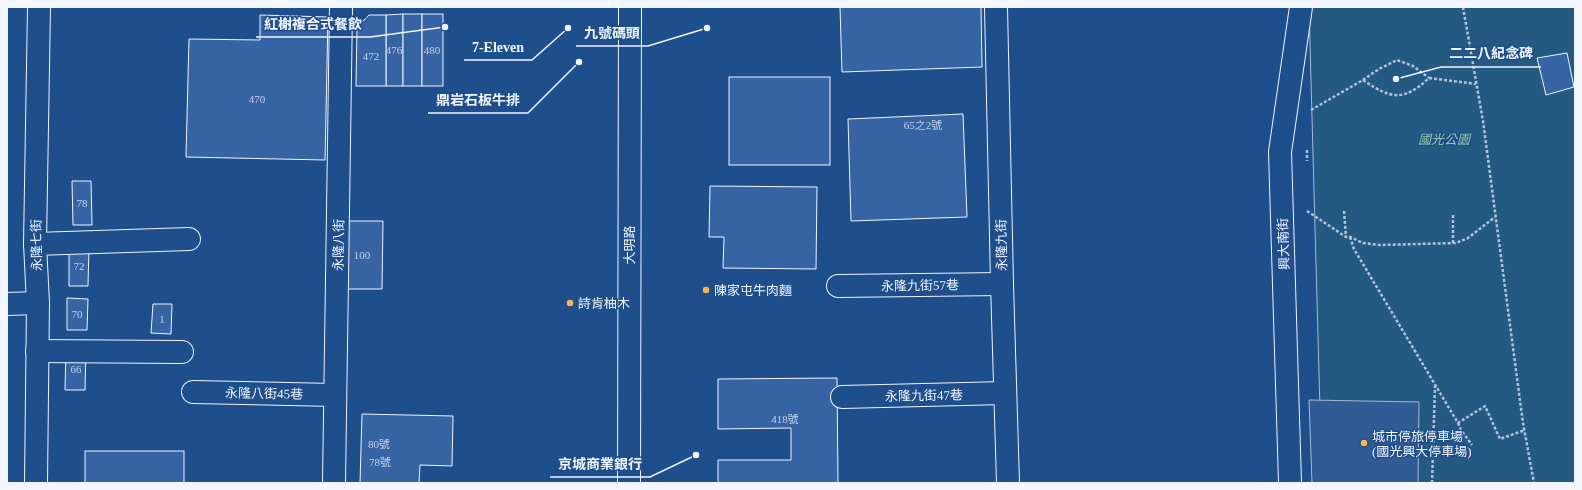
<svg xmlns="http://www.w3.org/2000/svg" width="1582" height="490" viewBox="0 0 1582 490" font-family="'Times New Roman','Noto Sans TC',serif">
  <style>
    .green { fill: #245a82; stroke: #a8bbd7 }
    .parking { fill: #305b95; stroke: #a8bbd7 }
    .building { fill: #3563a3; stroke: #f2f6ff }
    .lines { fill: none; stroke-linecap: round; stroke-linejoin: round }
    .minor-casing { stroke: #f2f6ff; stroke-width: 24 }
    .path { stroke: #b3c4dc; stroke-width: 2.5; stroke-dasharray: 3 2; stroke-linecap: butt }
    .minor { stroke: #1f4e8c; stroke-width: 22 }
    .poi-dot { fill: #ffb74d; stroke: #1f4e8c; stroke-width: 1.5 }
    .labels { text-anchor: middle; stroke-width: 3; stroke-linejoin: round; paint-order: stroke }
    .number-label { font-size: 11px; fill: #c3d1e8 }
    .park-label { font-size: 13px; font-style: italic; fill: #97c8a6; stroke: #1f4e8c }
    .street-label { font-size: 13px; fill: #f2f6ff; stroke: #1f4e8c }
    .poi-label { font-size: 13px; fill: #f2f6ff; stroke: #1f4e8c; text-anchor: start }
    .leader { fill: none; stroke: #f2f6ff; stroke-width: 1.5 }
    .callout-dot { fill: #f2f6ff; stroke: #1f4e8c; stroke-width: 1.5 }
    .callout-label { font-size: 14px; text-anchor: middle; font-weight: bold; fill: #f2f6ff; stroke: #1f4e8c; stroke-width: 3; stroke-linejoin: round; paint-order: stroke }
  </style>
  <rect width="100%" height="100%" fill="#1f4e8c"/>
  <!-- green -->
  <polygon class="green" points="1309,7 1575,7 1575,483 1322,483"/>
  <!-- parking -->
  <polygon class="parking" points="1309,400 1419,402 1418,483 1312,483"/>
  <!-- building -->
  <g class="building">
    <polygon points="840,7 981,7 982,67 842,72"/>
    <polygon points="403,14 403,86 386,86 386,15"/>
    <rect x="403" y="14" width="19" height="72"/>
    <rect x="422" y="14" width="21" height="72"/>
    <polygon points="260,15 328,17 325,160 186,157 189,39 260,40"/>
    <polygon points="369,15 386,15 386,86 356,86 357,27"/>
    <polygon points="1567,53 1574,87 1546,95 1537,58"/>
    <rect x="729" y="77" width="101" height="88"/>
    <polygon points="963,114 967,217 851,221 848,119"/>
    <polygon points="72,181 91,181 92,225 73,225"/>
    <polygon points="710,186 817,187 816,269 723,268 724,237 709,237"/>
    <polygon points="343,221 383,221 382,289 342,289"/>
    <polygon points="69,246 89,246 88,286 69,286"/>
    <polygon points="67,298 88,299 87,330 67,330"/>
    <polygon points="153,304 172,304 171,334 151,333"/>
    <polygon points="66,348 86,348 85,390 65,390"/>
    <polygon points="837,378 838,483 718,483 718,460 791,460 791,428 718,429 718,379"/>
    <polygon points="362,414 453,416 452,466 420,465 419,483 360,483"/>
    <rect x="85" y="451" width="99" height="32"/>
  </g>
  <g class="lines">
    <!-- minor casing -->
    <g class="minor-casing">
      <g id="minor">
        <polyline points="996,7 1002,284 1008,483"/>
        <polyline points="35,244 189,239"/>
        <polyline points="838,286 1002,284"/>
        <polyline points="7,304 38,303"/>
        <polyline points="37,351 182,352"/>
        <polyline points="193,392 335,395"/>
        <polyline points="842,397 1005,393"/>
        <polyline points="36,483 38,303 35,244 39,7"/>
        <polyline points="334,483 341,7"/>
        <polyline points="629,483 630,7"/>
        <polyline points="1290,483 1280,152 1301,7"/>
      </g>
    </g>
    <!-- path -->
    <g class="path">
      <polyline points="1463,7 1483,121 1523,423 1534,483"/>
      <polyline points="1363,80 1379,69 1397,60 1413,66 1429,78"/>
      <path d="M1311 110 1363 80C1391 99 1403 102 1429 78L1476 84"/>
      <polyline points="1307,150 1307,161"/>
      <polyline points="1307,211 1346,237 1350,237 1363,243 1379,245 1456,243 1468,238 1495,217"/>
      <polyline points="1344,211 1346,237"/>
      <polyline points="1350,237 1354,249 1458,423 1485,406 1500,439 1525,430"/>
      <polyline points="1453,243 1453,213"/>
      <polyline points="1458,423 1461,430 1472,445"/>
      <polyline points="1432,483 1435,386"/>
    </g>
    <!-- minor -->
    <use href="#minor" class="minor"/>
  </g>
  <!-- markers -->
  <g class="poi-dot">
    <circle cx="706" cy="290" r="4"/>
    <circle cx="570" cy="303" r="4"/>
    <circle cx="1364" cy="443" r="4"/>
  </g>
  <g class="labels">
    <!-- number labels -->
    <g class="number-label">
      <text x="394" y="54">476</text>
      <text x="432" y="54">480</text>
      <text x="371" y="60">472</text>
      <text x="257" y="103">470</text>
      <text x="923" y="129">65之2號</text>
      <text x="82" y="207">78</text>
      <text x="362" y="259">100</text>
      <text x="79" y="270">72</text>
      <text x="77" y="318">70</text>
      <text x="162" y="323">1</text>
      <text x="76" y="373">66</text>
      <text x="785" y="423">418號</text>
      <text x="379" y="448">80號</text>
      <text x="380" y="466">78號</text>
    </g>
    <!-- park labels -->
    <g class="park-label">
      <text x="1444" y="144">國光公園</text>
    </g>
    <!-- street labels -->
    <g class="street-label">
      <text transform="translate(1283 244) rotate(-92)" y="5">興大南街</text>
      <text transform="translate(36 245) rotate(-91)" y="5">永隆七街</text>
      <text transform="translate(338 245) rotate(-89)" y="5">永隆八街</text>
      <text transform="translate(629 245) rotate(-90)" y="5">大明路</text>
      <text transform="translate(1001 245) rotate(-91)" y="5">永隆九街</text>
      <text transform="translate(920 285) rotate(-1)" y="5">永隆九街57巷</text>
      <text transform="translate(264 393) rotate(1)" y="5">永隆八街45巷</text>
      <text transform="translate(924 395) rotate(-1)" y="5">永隆九街47巷</text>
    </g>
    <!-- poi labels -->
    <g class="poi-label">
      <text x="714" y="295">陳家屯牛肉麵</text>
      <text x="578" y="308">詩肯柚木</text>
      <text x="1372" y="441">城市停旅停車場<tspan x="1372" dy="15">(國光興大停車場)</tspan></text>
    </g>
  </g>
  <!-- callouts -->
  <path class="leader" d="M445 27L370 37H256M707 28L648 46H576M568 28L532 60H464M1396 79L1441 67H1541M579 62L528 113H428M696 455L650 477H550"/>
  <g class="callout-dot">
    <circle cx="445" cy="27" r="4"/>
    <circle cx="707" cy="28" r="4"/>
    <circle cx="568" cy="28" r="4"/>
    <circle cx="1396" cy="79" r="4"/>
    <circle cx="579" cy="62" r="4"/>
    <circle cx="696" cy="455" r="4"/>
  </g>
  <g class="callout-label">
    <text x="313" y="29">紅榭複合式餐飲</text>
    <text x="612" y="38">九號碼頭</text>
    <text x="498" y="52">7-Eleven</text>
    <text x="1491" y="58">二二八紀念碑</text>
    <text x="478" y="105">鼎岩石板牛排</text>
    <text x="600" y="469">京城商業銀行</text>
  </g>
  <!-- border -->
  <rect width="1582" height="490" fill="none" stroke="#f2f6ff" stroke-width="16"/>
</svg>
